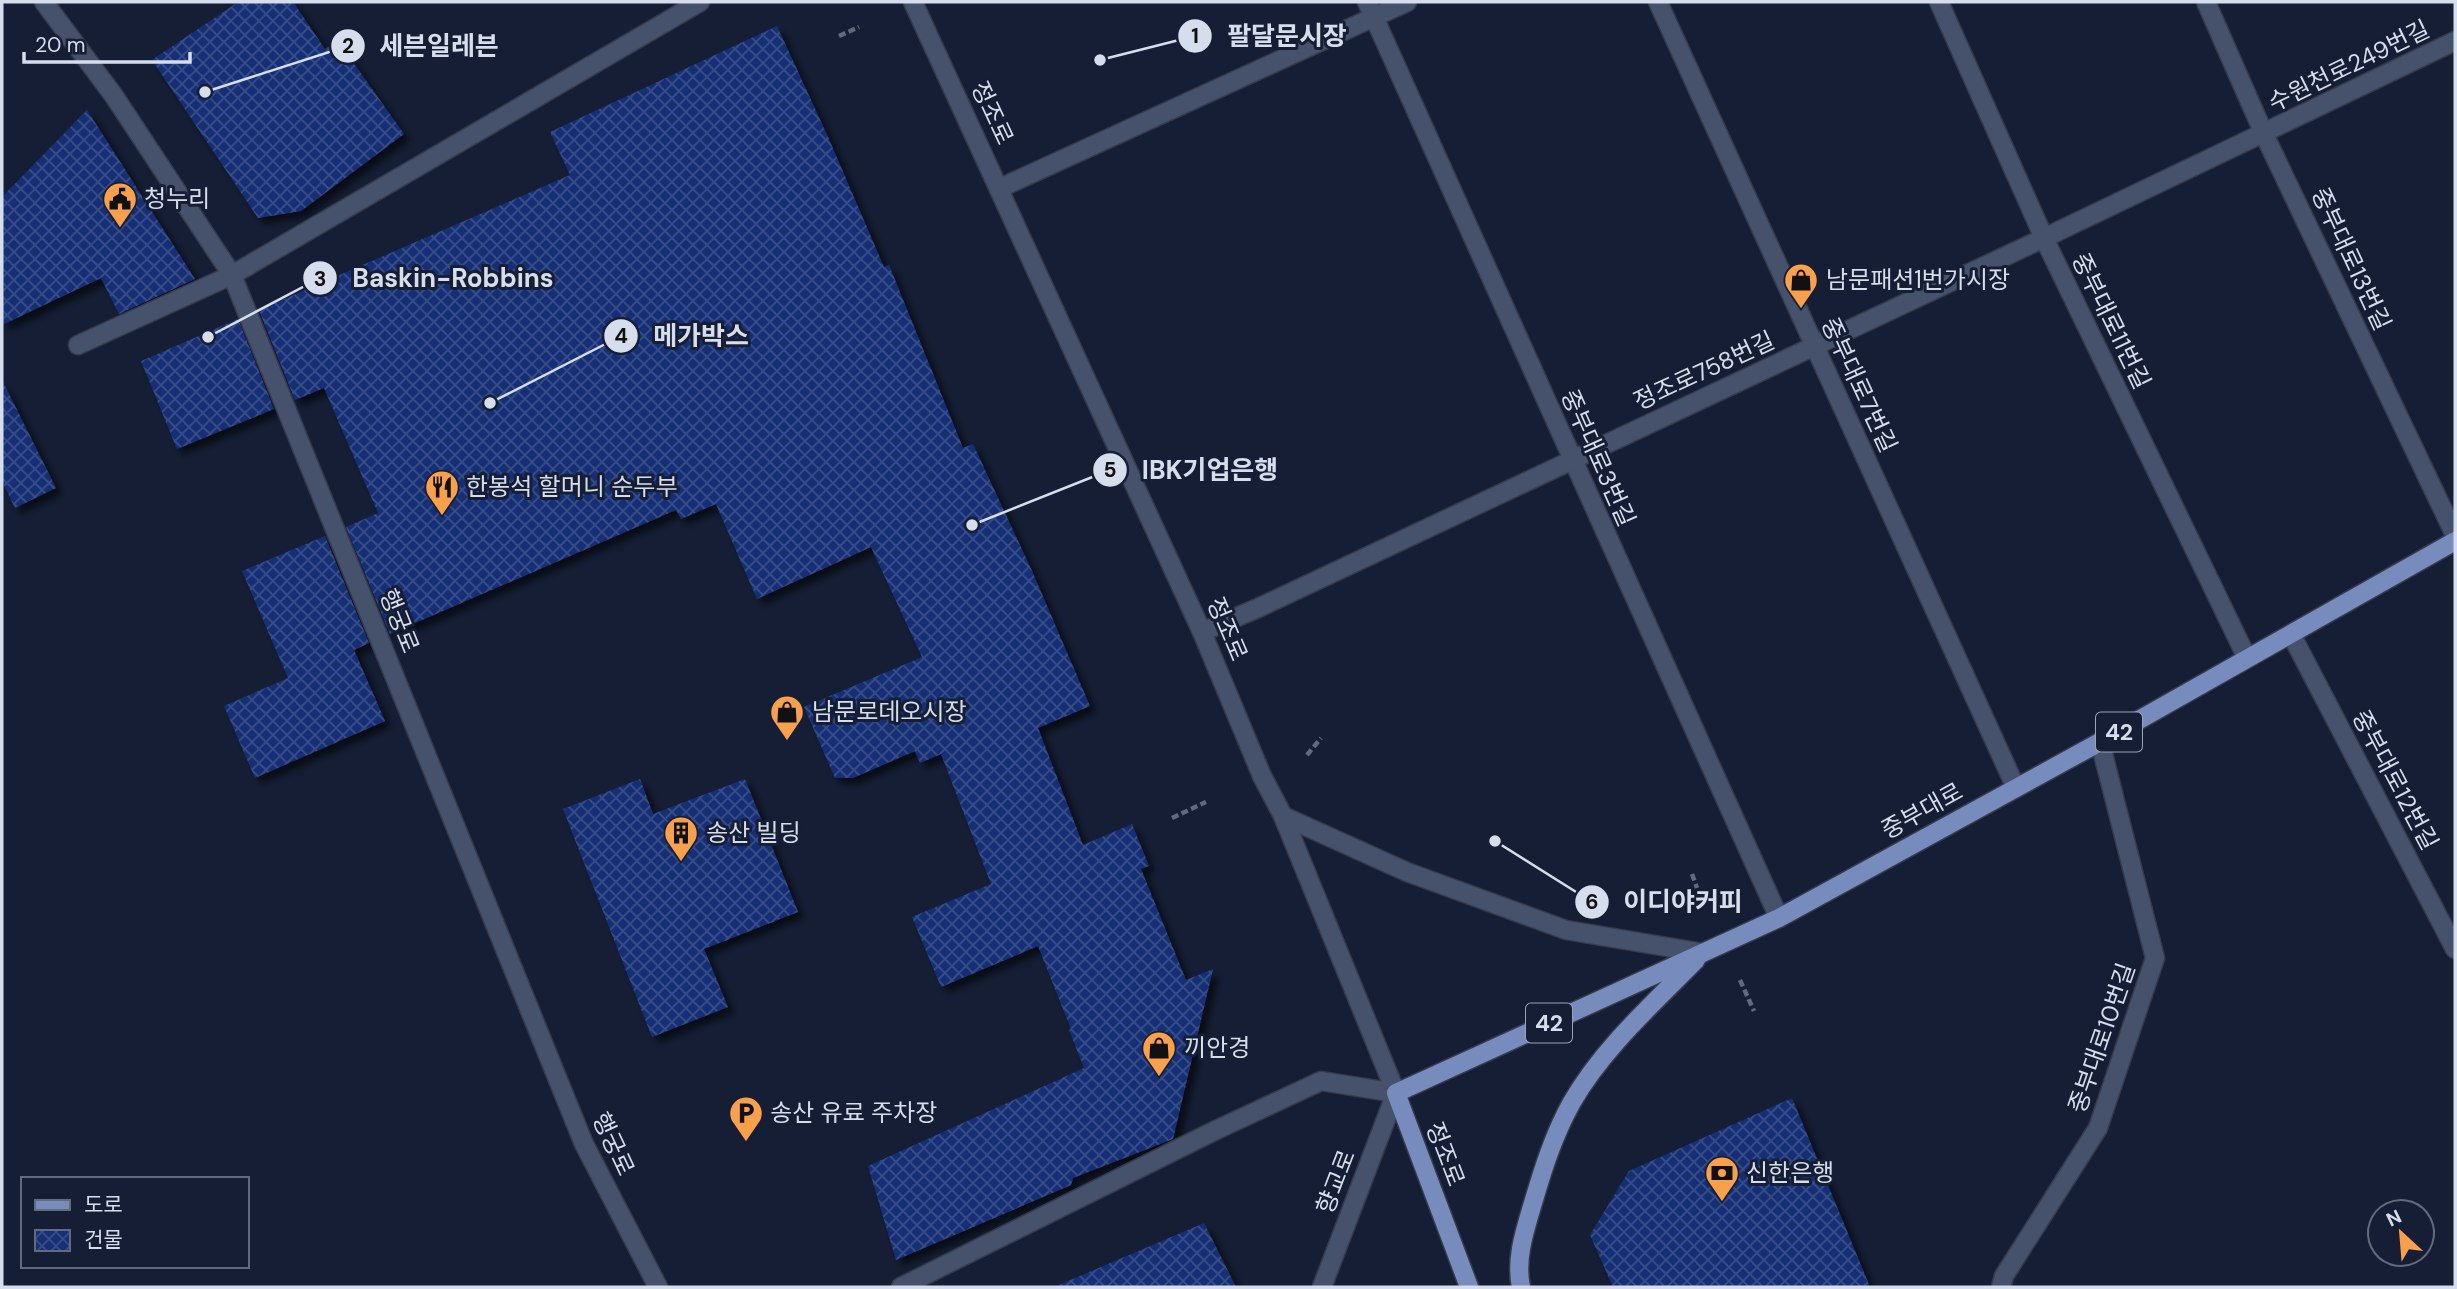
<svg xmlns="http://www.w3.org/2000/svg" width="2457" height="1289" viewBox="0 0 2457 1289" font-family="'DM Sans','Noto Sans KR',sans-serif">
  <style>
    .building { fill: url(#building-cross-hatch); filter: url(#shadow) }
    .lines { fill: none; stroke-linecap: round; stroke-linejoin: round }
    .service-casing { stroke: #363a4d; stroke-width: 21 }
    .minor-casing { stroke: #363a4d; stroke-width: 21 }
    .tertiary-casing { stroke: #363a4d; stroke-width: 21 }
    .primary-casing { stroke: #363a4d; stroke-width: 21 }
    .path { stroke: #61697c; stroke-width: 4.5; stroke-dasharray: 7 3.5; stroke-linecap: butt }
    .service { stroke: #46516b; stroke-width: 18 }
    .minor { stroke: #46516b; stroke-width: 18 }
    .tertiary { stroke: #46516b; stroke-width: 18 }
    .primary { stroke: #778cbd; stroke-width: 18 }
    .labels { text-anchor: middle; stroke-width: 6; stroke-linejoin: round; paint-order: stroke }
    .shield { fill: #151e34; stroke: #9ca4b5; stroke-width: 2 }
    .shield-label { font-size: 23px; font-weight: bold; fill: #d6ddec }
    .street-label { font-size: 24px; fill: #d6ddec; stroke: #151e34 }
    .poi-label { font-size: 24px; fill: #d6ddec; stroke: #151e34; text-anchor: start }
    .leader { fill: none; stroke: #d6ddec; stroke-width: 2.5 }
    .callout-dot { fill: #d6ddec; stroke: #151e34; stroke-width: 2.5 }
    .mark-label { font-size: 21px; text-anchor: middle; font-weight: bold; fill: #111 }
    .callout-label { font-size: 26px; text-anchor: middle; font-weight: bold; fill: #d6ddec; stroke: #151e34; stroke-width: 6; stroke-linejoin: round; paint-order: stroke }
  </style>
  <defs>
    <pattern id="building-cross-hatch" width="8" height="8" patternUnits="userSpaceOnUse" patternTransform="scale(1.75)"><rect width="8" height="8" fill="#172f74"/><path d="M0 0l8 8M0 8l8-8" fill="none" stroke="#384d88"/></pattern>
    <filter id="shadow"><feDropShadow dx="6" dy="6" stdDeviation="3.5" flood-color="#0009"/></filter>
  </defs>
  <rect width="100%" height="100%" fill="#151e34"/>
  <!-- building -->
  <g class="building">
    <polygon points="238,2 293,2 325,49 338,41 404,134 301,211 258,218 152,60"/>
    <polygon points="777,26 828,137 884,267 889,265 963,448 973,444 1032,571 1090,706 1038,728 1083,845 1132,824 1149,866 1141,869 1186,980 1213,969 1173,1139 1073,1178 1071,1185 896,1260 868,1166 1084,1068 1069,1030 1071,1029 1038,946 941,987 912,917 991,884 941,754 920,763 915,751 853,778 835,778 804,707 922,657 871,547 757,599 716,504 681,519 676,510 390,634 346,527 378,513 324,388 295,400 259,310 570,175 550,132"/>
    <polygon points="87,110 195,279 119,314 101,278 2,325 2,197"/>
    <polygon points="238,319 274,409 177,449 141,361"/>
    <polygon points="2,380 56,488 15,508 2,481"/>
    <polygon points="325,536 369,643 354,650 385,721 255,778 224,706 288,678 242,571"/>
    <polygon points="640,779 653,814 745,779 798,912 704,949 728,1007 652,1037 563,809"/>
    <polygon points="1792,1098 1870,1287 1613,1287 1590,1235 1629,1171"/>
    <polygon points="1204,1223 1236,1287 1054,1287"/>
  </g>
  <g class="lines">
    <!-- service casing -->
    <g class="service-casing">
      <g id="service">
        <polyline points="1367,2 1374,17"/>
        <polyline points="78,345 232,275"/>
      </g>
    </g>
    <!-- minor casing -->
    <g class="minor-casing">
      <g id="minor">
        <polyline points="44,2 114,96 232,275 584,1144 658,1287"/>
        <polyline points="1658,2 2016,788"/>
        <polyline points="1939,2 2044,238 2247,658"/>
        <polyline points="2206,2 2264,134 2455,535"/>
        <polyline points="1374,17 1779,918"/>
        <polyline points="1000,188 1407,2"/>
        <polyline points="232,275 700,2"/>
        <polyline points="1202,632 1258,608 2044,238 2455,41"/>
        <polyline points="2291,634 2455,949"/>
        <polyline points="901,1287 1214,1131 1321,1081 1396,1093 1322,1287"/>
        <polyline points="2001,1287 2004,1276 2098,1128 2155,958 2100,742"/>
      </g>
    </g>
    <!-- tertiary casing -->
    <g class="tertiary-casing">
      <g id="tertiary">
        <polyline points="913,2 1202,632 1262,776 1283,816 1396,1093"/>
        <polyline points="1283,816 1407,872 1566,930 1703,953"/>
      </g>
    </g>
    <!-- primary casing -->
    <g class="primary-casing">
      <g id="primary">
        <polyline points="1469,1287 1396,1093 1779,918 2100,742 2455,541"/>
        <path d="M1521 1287C1515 1259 1525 1230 1533 1203 1543 1169 1554 1134 1572 1102 1603 1048 1653 1004 1696 960"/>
      </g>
    </g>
    <!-- path -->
    <g class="path">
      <polyline points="839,36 859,27"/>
      <polyline points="1307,755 1321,738"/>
      <polyline points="1172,818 1206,802"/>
      <polyline points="1692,874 1697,888"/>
      <polyline points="1740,980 1754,1011"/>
    </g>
    <!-- service -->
    <use href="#service" class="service"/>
    <!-- minor -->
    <use href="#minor" class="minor"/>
    <!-- tertiary -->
    <use href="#tertiary" class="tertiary"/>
    <!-- primary -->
    <use href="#primary" class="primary"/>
  </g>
  <!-- icons -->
  <defs>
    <g id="civic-pin" transform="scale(1.75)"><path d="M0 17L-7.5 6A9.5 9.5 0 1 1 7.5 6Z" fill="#f8a04b" stroke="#151e34"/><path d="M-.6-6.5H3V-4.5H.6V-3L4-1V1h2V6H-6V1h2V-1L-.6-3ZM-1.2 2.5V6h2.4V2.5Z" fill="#111"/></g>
    <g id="shop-pin" transform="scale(1.75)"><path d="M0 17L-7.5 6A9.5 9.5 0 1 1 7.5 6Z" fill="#f8a04b" stroke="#151e34"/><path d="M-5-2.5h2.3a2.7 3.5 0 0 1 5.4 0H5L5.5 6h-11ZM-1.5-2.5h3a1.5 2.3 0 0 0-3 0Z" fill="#111"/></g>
    <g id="restaurant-pin" transform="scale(1.75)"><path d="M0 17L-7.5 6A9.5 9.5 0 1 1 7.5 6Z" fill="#f8a04b" stroke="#151e34"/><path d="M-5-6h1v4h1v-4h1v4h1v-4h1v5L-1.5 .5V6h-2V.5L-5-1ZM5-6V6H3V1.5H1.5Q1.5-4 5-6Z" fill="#111"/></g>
    <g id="building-pin" transform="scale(1.75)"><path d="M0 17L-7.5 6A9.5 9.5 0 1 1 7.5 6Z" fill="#f8a04b" stroke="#151e34"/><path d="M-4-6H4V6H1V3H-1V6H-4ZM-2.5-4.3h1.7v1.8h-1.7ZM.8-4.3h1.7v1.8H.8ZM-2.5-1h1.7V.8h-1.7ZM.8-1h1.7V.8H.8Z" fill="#111"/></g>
    <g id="parking-pin" transform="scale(1.75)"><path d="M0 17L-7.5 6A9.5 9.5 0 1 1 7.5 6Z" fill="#f8a04b" stroke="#151e34"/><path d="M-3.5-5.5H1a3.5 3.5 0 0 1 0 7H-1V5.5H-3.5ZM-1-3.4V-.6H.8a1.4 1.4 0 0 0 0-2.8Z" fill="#111"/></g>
    <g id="bank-pin" transform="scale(1.75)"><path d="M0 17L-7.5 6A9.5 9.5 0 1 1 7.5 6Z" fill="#f8a04b" stroke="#151e34"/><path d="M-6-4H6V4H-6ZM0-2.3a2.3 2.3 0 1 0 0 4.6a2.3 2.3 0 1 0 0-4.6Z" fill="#111"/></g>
  </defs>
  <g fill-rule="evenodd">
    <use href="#civic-pin" x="120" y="199"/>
    <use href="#shop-pin" x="1801" y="280"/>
    <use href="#restaurant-pin" x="442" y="487"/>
    <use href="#shop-pin" x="787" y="712"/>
    <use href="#building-pin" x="681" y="833"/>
    <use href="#shop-pin" x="1159" y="1048"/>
    <use href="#parking-pin" x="746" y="1113"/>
    <use href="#bank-pin" x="1722" y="1173"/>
  </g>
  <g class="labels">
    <!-- shield labels -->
    <g class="shield">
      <rect x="2096" y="712.5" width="46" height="39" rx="5"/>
      <rect x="1526" y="1003.5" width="46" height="39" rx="5"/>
    </g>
    <g class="shield-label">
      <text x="2119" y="740">42</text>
      <text x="1549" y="1031">42</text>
    </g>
    <!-- street labels -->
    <g class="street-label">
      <text transform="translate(2349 66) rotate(-26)" y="8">수원천로249번길</text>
      <text transform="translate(992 113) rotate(65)" y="8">정조로</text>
      <text transform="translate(2351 259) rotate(65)" y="8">중부대로13번길</text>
      <text transform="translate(2111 321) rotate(64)" y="8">중부대로11번길</text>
      <text transform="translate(1704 371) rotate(-25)" y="8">정조로758번길</text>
      <text transform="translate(1859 385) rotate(65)" y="8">중부대로7번길</text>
      <text transform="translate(1598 458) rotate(66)" y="8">중부대로3번길</text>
      <text transform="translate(399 621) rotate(68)" y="8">행궁로</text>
      <text transform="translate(1227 629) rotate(67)" y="8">정조로</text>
      <text transform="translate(2395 780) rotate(62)" y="8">중부대로12번길</text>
      <text transform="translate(1922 811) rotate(-29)" y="8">중부대로</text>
      <text transform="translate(2102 1038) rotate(-71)" y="8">중부대로10번길</text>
      <text transform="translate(613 1144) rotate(65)" y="8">행궁로</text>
      <text transform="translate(1445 1154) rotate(69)" y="8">정조로</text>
      <text transform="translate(1336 1182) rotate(-69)" y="8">향교로</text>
    </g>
    <!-- poi labels -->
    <g class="poi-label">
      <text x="144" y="207">청누리</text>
      <text x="1826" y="288">남문패션1번가시장</text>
      <text x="466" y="495">한봉석 할머니 순두부</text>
      <text x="812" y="720">남문로데오시장</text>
      <text x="706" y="841">송산 빌딩</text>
      <text x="1184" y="1056">끼안경</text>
      <text x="770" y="1121">송산 유료 주차장</text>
      <text x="1746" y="1181">신한은행</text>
    </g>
  </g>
  <!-- callouts -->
  <path class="leader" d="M1100 60L1195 36M205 92L348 46M208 337L320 278M490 403L621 336M972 525L1110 470M1495 841L1592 902"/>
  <g class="callout-dot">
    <circle cx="1100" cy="60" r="7"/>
    <circle cx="205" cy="92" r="7"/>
    <circle cx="208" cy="337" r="7"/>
    <circle cx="490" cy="403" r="7"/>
    <circle cx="972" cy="525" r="7"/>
    <circle cx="1495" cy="841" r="7"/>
    <circle cx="1195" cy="36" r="18"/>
    <circle cx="348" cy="46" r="18"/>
    <circle cx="320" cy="278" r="18"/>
    <circle cx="621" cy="336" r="18"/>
    <circle cx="1110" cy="470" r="18"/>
    <circle cx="1592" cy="902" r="18"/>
  </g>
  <g class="mark-label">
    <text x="1195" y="43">1</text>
    <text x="348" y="53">2</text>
    <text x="320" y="286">3</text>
    <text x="621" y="343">4</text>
    <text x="1110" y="477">5</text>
    <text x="1592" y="909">6</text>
  </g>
  <g class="callout-label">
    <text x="1287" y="45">팔달문시장</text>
    <text x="439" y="55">세븐일레븐</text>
    <text x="453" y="287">Baskin-Robbins</text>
    <text x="701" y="345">메가박스</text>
    <text x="1210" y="479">IBK기업은행</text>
    <text x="1683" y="911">이디야커피</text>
  </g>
  <!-- border -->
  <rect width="2457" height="1289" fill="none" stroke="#d6ddec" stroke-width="7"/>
  <!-- legend -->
  <rect x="21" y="1177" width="228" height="91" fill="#151e34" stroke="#626a7e" stroke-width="2"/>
  <rect x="35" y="1200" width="35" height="10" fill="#778cbd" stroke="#626a7e" stroke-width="2"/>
  <text x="84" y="1212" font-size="21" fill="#d6ddec">도로</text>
  <rect x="35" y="1230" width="35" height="21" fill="url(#building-cross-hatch)" stroke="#626a7e" stroke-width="2"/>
  <text x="84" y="1247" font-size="21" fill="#d6ddec">건물</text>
  <!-- north arrow -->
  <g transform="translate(2401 1233) rotate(334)"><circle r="33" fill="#151e34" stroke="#626a7e" stroke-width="2"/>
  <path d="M0-5L12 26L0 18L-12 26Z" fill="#f8a04b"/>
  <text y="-10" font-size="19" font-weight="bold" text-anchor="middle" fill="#d6ddec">N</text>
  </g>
  <!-- scale -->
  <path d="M24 52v10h166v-10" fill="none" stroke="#d6ddec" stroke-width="3.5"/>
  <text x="35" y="52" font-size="21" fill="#d6ddec" stroke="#151e34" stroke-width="5" paint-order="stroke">20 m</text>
</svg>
